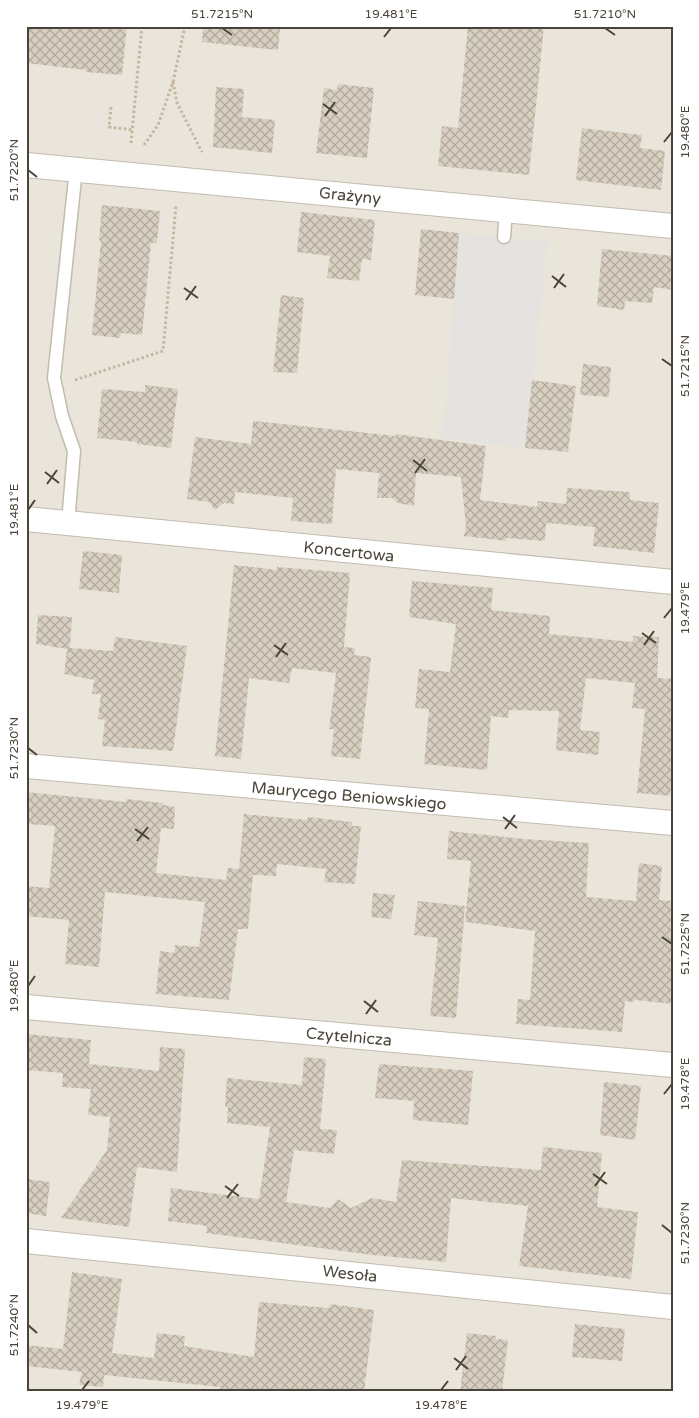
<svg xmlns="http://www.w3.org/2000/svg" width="699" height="1418" viewBox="0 0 699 1418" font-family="'Varela Round',sans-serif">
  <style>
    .residential { fill: #eae5da }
    .parking { fill: #e5e3e0 }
    .building { fill: url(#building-cross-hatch) }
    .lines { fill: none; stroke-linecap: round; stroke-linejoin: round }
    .lane-casing { stroke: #c2bbae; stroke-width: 15 }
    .street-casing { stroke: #c2bbae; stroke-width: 26 }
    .path { stroke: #c4b79f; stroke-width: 3; stroke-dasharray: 2.5 2.5; stroke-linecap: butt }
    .lane { stroke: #fff; stroke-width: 12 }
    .street { stroke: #fff; stroke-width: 24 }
    .ticks { fill: none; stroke: #4b4439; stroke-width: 2 }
    .labels { text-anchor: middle; stroke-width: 4.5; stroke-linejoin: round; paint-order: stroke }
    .street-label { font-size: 16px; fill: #4b4439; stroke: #fff }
    .neatline { fill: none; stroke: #4b4439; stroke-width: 2 }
    .ticks-label { font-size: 12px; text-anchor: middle; fill: #4b4439 }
  </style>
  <defs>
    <pattern id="building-cross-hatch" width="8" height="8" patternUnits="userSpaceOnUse" patternTransform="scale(1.25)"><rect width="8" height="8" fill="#d8cfc1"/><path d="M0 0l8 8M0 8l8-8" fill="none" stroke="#b1aa9e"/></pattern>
  </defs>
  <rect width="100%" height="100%" fill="#f6f3ec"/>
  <!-- residential -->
  <rect class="residential" x="26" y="26" width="647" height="1366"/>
  <!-- parking -->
  <polygon class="parking" points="459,233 548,241 525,448 443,438"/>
  <!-- building -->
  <g class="building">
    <polygon points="26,26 127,26 122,75 86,72 86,70 26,63"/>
    <polygon points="203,26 280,28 278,50 202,42"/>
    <polygon points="468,26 544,26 529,175 438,166 442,126 458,128"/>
    <polygon points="338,84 374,88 367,158 316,153 324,88 337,90"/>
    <polygon points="216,87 244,89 242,117 275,120 272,153 213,147"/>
    <polygon points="582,128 642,135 640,148 665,151 661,190 576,180"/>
    <polygon points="102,205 160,211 157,243 151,243 142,335 121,333 120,338 92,335 101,241 99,240"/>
    <polygon points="301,212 375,220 371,260 362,259 359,281 327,278 330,256 297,252"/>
    <polygon points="421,229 459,233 454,299 415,295"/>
    <polygon points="602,249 673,256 673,290 654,287 652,303 625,301 624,310 597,306"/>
    <polygon points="281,295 304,298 297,373 273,372"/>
    <polygon points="583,364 611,367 609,397 580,395"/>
    <polygon points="532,380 576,386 568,452 525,448"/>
    <polygon points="145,385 178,389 171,448 137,444 137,442 97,438 102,389 145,392"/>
    <polygon points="253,421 396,436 396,434 486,446 480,500 537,507 538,501 566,504 567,488 630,492 630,500 659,503 654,553 593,546 595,527 546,523 545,541 506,538 506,541 464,536 466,526 461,477 416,473 414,506 398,503 392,498 377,498 379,473 336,469 332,524 291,521 293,498 235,492 234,504 224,503 215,510 209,502 187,499 195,437 251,444"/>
    <polygon points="83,551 122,555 119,593 79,589"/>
    <polygon points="234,565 277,570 277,567 350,573 344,647 355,648 354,655 371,657 360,759 331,756 334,729 329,729 336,673 292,668 289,683 249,678 241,759 215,756"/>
    <polygon points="412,581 493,588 491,610 550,616 549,634 633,642 633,636 659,637 657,678 673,679 673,763 670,796 637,793 645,709 632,708 635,683 586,678 580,730 600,732 598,755 556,750 559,711 509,710 508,718 491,716 487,770 424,764 429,709 415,708 419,669 450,672 456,624 409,617"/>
    <polygon points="38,615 72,617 70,648 113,651 115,637 187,646 173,751 102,746 105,720 98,719 101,694 92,694 94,680 64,674 67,649 36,644"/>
    <polygon points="26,792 126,802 126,799 163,803 163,805 175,807 174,829 161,828 156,873 226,880 228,868 239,869 244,814 307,820 308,817 352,822 352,826 361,826 355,884 324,882 326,869 277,864 276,876 253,875 248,929 238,929 229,1000 156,994 160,951 174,953 175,945 199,947 205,902 105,892 99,967 65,964 69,920 26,916 26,886 49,888 55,826 26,824"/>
    <polygon points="449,831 524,839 589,843 586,897 636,901 639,863 662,866 659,900 673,901 673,1004 634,1000 634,1002 625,1001 622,1032 516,1024 518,999 530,1000 535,931 465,922 471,861 447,859"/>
    <polygon points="373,893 395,895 391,919 371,917"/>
    <polygon points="418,901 465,906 456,1018 430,1016 438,938 414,935"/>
    <polygon points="26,1034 91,1040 89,1064 159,1071 160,1047 185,1049 177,1172 137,1167 129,1227 61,1218 107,1150 110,1117 88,1115 91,1089 62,1087 63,1073 26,1070"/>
    <polygon points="304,1057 326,1059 320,1129 337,1130 334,1154 294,1150 286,1202 330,1208 338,1199 351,1208 372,1198 396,1202 402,1160 541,1170 543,1147 602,1153 597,1207 638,1212 631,1279 519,1266 528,1206 451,1198 446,1262 373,1255 206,1233 207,1226 168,1221 171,1188 259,1199 270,1127 227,1123 228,1107 225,1106 227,1078 302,1085"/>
    <polygon points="379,1064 473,1071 468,1125 413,1120 414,1101 375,1098"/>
    <polygon points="604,1082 641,1086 635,1140 600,1135"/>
    <polygon points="26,1179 50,1182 46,1216 26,1213"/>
    <polygon points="72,1272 122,1279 112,1353 154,1358 157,1333 185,1336 184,1346 254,1357 259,1302 329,1308 330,1304 374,1310 364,1392 219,1392 220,1387 104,1375 103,1387 79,1385 82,1372 26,1366 26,1345 63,1349"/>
    <polygon points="575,1324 625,1329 622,1361 572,1357"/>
    <polygon points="467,1333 496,1336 496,1339 508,1340 502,1392 460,1392"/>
  </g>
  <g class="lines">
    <!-- lane casing -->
    <g class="lane-casing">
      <g id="lane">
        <polyline points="504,237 506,210"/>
        <polyline points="68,523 74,451 62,416 54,378 76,169"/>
      </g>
    </g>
    <!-- street casing -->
    <g class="street-casing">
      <g id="street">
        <polyline points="26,165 673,226"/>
        <polyline points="26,519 673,582"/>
        <polyline points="26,766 673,823"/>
        <polyline points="26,1007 673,1065"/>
        <polyline points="26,1241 673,1307"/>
      </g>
    </g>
    <!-- path -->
    <g class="path">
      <polyline points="173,82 177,103 202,152"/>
      <polyline points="111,107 109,127 133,130"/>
      <polyline points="131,143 142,26"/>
      <polyline points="144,145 158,125 173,82 185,26"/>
      <polyline points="75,380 163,351 176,205"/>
    </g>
    <!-- lane -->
    <use href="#lane" class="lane"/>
    <!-- street -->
    <use href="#street" class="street"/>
  </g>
  <!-- ticks -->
  <path class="ticks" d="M222 28 232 35M605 28 615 35M384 37 391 28M323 104 337 114M325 116 335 102M664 142 672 132M28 170 37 177M552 276 566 287M184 288 198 298M554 288 564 274M186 300 196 286M662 359 672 366M413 460 427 471M45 472 59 483M415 473 425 459M47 484 57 470M28 510 35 500M664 618 672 608M642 633 656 643M274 645 288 655M644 645 654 631M276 657 286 643M28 748 37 755M503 817 517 828M135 829 149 839M505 829 515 815M137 841 148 827M662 937 672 944M28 986 35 976M364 1001 378 1012M366 1014 376 1000M664 1094 672 1084M593 1174 607 1184M225 1186 239 1196M595 1186 605 1172M227 1198 238 1184M662 1225 672 1233M28 1325 37 1333M454 1358 468 1369M456 1370 466 1356M82 1390 89 1381M441 1390 448 1381"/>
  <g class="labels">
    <!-- street labels -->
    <g class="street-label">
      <text transform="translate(350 195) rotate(6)" y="6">Grażyny</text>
      <text transform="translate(349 551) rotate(6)" y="6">Koncertowa</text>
      <text transform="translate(349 795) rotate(5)" y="6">Maurycego Beniowskiego</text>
      <text transform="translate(349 1036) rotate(5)" y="6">Czytelnicza</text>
      <text transform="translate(350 1273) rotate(6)" y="6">Wesoła</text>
    </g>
  </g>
  <!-- border -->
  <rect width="699" height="1418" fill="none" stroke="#ffffff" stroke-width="55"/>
  <rect x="28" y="28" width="644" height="1362" class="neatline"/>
  <g class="ticks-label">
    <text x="222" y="18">51.7215°N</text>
    <text x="391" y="18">19.481°E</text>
    <text x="605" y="18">51.7210°N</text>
    <text transform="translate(685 132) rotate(-90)" y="4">19.480°E</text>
    <text transform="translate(14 170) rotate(-90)" y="4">51.7220°N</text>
    <text transform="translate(685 366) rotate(-90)" y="4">51.7215°N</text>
    <text transform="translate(14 510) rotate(-90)" y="4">19.481°E</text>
    <text transform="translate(685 608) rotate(-90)" y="4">19.479°E</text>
    <text transform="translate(14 748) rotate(-90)" y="4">51.7230°N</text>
    <text transform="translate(685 944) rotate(-90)" y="4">51.7225°N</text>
    <text transform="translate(14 986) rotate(-90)" y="4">19.480°E</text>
    <text transform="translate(685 1084) rotate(-90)" y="4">19.478°E</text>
    <text transform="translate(685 1233) rotate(-90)" y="4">51.7230°N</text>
    <text transform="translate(14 1325) rotate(-90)" y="4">51.7240°N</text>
    <text x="82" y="1409">19.479°E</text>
    <text x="441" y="1409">19.478°E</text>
  </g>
</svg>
